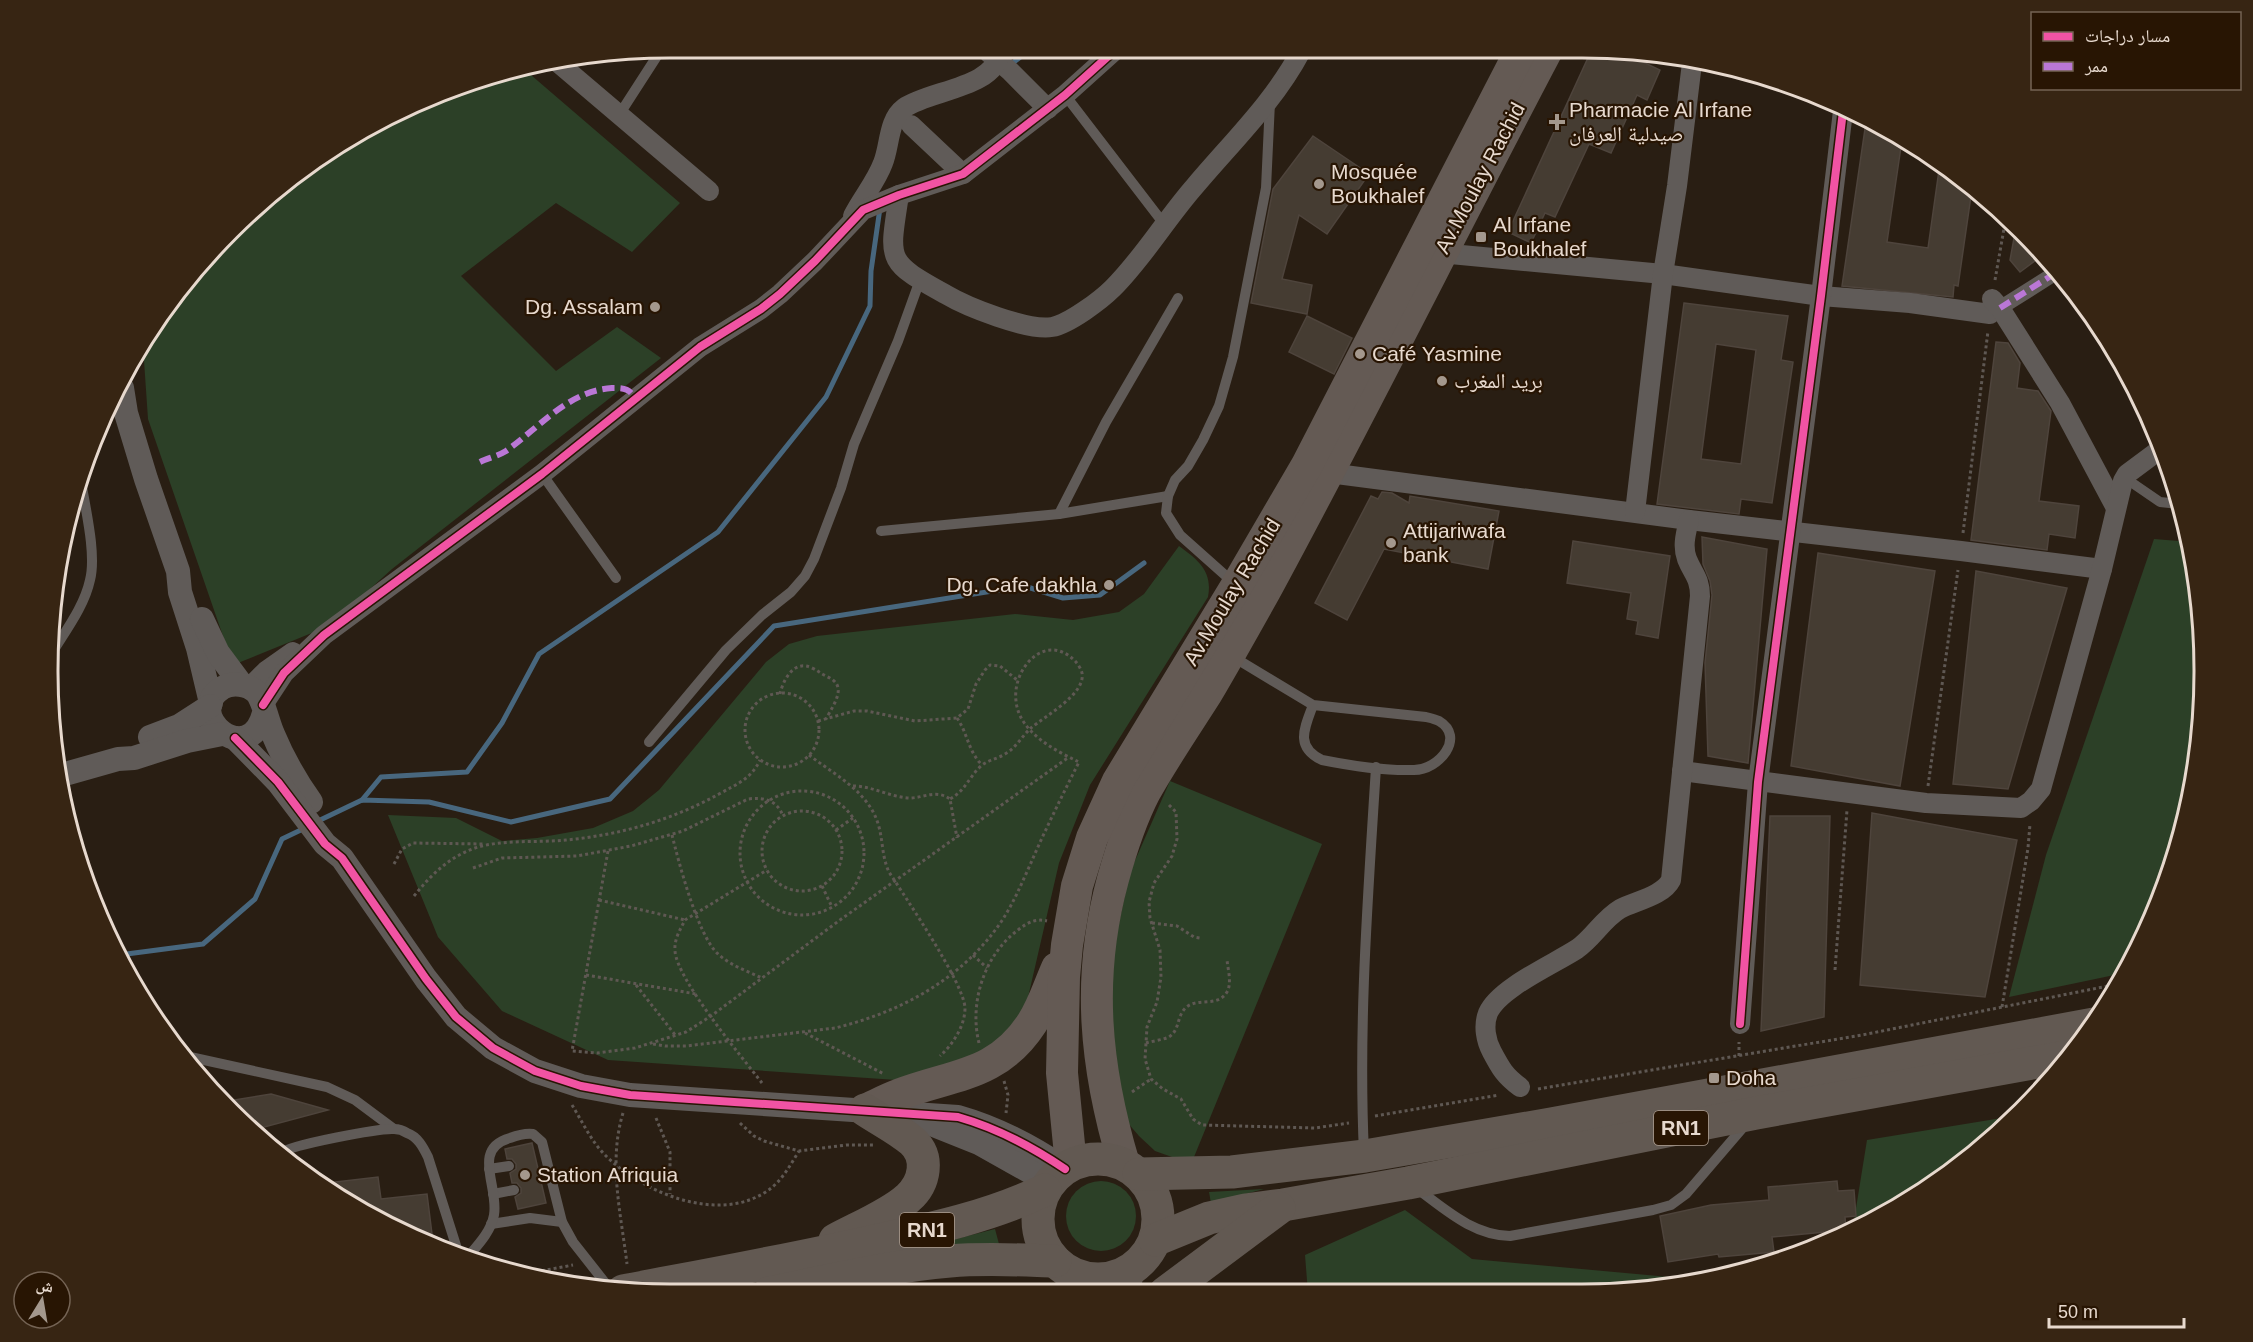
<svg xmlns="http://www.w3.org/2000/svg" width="2253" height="1342" viewBox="0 0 2253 1342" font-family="Helvetica,'Noto Naskh Arabic',sans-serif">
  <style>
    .green { fill: #2c4027 }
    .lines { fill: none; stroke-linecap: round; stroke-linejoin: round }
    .stream { stroke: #48677e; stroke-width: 5 }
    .building { fill: #453c32; stroke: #4e443c; stroke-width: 1.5; fill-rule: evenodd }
    .path { stroke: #5f5853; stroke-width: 3; stroke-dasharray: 3 3; stroke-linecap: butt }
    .service { stroke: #605b58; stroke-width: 10 }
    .pedestrian { stroke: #605b58; stroke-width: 15 }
    .minor { stroke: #605b58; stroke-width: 20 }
    .tertiary { stroke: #605b58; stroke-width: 24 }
    .primary { stroke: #645a54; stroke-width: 32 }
    .trunk { stroke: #625952; stroke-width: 33 }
    .quiet { stroke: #ba77d6; stroke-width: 6; stroke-dasharray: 12 6; stroke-linecap: butt }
    .cycleway-casing { stroke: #281503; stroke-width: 11 }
    .cycleway { stroke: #f153a3; stroke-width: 8 }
    .poi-dot { fill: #a4988d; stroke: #281503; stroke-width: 2 }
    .labels { text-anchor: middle; stroke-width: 4.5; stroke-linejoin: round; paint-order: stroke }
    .shield { fill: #281503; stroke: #ae9e91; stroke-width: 1.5 }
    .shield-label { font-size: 20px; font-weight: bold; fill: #e7d9ce }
    .poi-label { font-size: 21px; fill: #e7d9ce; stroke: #281503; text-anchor: start }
    .street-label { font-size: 21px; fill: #e7d9ce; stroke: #281503 }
    .rim { fill: none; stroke: #e7d9ce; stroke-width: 3 }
  </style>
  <rect width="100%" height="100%" fill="#291e13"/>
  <!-- green -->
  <g class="green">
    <polygon points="524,69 680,203 632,252 556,203 461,276 556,371 617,327 661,358 392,569 329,626 233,665 148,419 143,346 153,325 230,231 292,177 395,112 471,81"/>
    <polygon points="2154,539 2191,542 2205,671 2193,793 2157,910 2124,973 2009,997 2046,855"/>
    <path d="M1179 546C1198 560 1213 571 1208 597L1090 785 1059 863 1026 1006 995 1047 911 1081 608 1060 502 1011 438 937 388 815 456 818 502 841 537 838 593 828 633 811 659 790 766 662 789 644 817 636 1015 614 1073 620 1119 612 1144 594Z"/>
    <polygon points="1170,781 1322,844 1194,1157 1172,1157 1155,1151 1139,1136 1127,1122 1114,1082 1111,960 1130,872"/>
    <polygon points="2014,1116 1993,1139 1893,1211 1853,1227 1867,1140"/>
    <circle cx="1101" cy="1216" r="35"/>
    <polygon points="1264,1189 1211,1203 1209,1192"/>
    <polygon points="1405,1210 1472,1259 1702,1280 1623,1293 1308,1293 1305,1255"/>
    <polygon points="995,1229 999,1244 924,1247"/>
  </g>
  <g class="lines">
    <!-- stream -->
    <g class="stream">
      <polyline points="1010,65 1027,52"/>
      <polyline points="362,800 381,777 467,772 502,723 539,654 718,532 826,397 870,306 871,271 880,208"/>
      <polyline points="316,822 362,800 429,802 511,822 610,799 774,626 1024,586 1063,598 1100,595 1144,563"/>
      <polyline points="119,955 203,944 255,899 282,839 305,828"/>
    </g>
  </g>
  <!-- building -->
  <g class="building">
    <polygon points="1592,49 1616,49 1660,70 1647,100 1637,95 1611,153 1589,144 1555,217 1545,213 1531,243 1508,232"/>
    <polygon points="1866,122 1902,140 1887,242 1928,248 1940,163 1972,189 1958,286 1954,285 1953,297 1842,286"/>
    <polygon points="1313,136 1369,174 1327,234 1299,215 1282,279 1312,285 1307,314 1251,303 1273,189"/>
    <polygon points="2020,229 2043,255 2020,272 2010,260 2014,238"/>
    <path d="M1684 303 1788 316 1781 360 1793 362 1772 503 1741 499 1739 514 1657 504ZM1716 344 1756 350 1741 464 1701 459Z"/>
    <polygon points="1307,316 1352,338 1334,374 1289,352"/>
    <polygon points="1996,342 2008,343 2020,363 2017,388 2038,391 2051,411 2039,501 2079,506 2075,538 2049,534 2047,550 1971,540"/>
    <polygon points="1382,492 1392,493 1409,503 1410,496 1499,511 1488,569 1384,549 1347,620 1315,603 1371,496 1378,499"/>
    <polygon points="1702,537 1767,549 1748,763 1708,756 1705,663 1712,595 1710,581 1703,564"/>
    <polygon points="1573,541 1670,556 1658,638 1636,634 1638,621 1627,619 1631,593 1567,583"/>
    <polygon points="1818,553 1935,571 1900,786 1791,766"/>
    <polygon points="1976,571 2067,588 2008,789 1953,784"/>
    <polygon points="1872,813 2017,840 1985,997 1860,985"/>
    <polygon points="1770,816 1830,816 1824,1017 1761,1031"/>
    <polygon points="271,1094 328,1110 253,1130 222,1102"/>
    <polygon points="532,1143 546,1203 518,1209 515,1197 521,1193 521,1188 517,1183 512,1183 510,1173 516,1169 516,1164 512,1159 507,1159 505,1149"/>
    <polygon points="378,1177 381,1199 427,1194 433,1242 325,1189 318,1184"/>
    <polygon points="1837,1181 1838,1191 1854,1190 1856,1216 1845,1217 1846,1230 1772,1237 1774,1252 1719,1257 1718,1254 1668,1262 1660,1216 1711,1205 1769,1200 1768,1187"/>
  </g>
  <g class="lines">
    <!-- path -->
    <g class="path">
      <polyline points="1995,280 2006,217"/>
      <polyline points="1963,533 1988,331"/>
      <circle cx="782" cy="730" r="37"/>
      <path d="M780 694C783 680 794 659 812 668 817 670 820 673 824 675 830 678 837 681 838 688 840 697 830 711 826 719"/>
      <path d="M957 718C968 734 968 751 982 765"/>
      <polyline points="818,721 854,711 867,711 915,721 957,718 968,709 976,684 985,670 990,665 1000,666 1017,680"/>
      <path d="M809 755C836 776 870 792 879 827 883 842 882 857 889 872 905 897 964 983 965 1008 965 1026 953 1044 940 1056"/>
      <path d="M853 786C872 786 890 797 909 798 924 798 936 789 950 799L957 838"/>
      <polyline points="1928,786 1958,570"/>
      <circle cx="802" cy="853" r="62"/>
      <polyline points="1169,805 1176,812 1177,839 1172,856 1154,883 1149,902 1150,918 1160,950 1161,977 1157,1002 1147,1027 1145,1059 1151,1079 1163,1089 1181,1099 1193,1119 1202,1125 1315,1128 1349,1123"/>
      <circle cx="802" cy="851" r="40"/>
      <polyline points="836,830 853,818"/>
      <path d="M672 835C679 863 697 933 717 953 729 965 747 971 762 978"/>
      <polyline points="608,851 572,1051 597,1053 635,1048 686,1032 711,1016 840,920 1069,757"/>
      <polyline points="394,864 402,849 413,843 484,844"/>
      <path d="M473 868 502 858 577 856 631 846 683 831 748 799C764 797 777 800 783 816"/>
      <polyline points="822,886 832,907"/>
      <path d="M414 896C431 875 449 857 475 848 503 839 536 843 566 840 620 835 672 820 719 794 737 784 751 779 760 760"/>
      <polyline points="599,900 685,920"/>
      <polyline points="1152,923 1177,926 1194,937 1200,938"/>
      <polyline points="973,955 987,968"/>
      <polyline points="1835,970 1847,810"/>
      <polyline points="586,975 696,994"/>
      <polyline points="636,985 676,1036"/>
      <polyline points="2002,1007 2028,848 2030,824"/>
      <polyline points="805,1033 884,1074"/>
      <path d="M979 1043C969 1003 984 955 1018 930 1027 923 1035 918 1047 921"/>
      <path d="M1146 1043C1153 1041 1162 1040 1169 1037 1181 1029 1176 1014 1188 1006 1200 998 1218 1007 1227 992 1232 983 1228 970 1227 960"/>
      <path d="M653 1044 665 1046H686L835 1028C901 1012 962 979 1001 922 1013 904 1021 885 1030 865 1045 830 1062 796 1079 762 1054 750 1019 732 1016 701 1012 668 1046 631 1075 661 1078 664 1081 669 1082 673 1086 694 1045 716 1031 728 1022 736 1016 748 1005 754 997 759 988 760 981 766 969 777 965 791 950 799"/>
      <polyline points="1739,1056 1739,1042"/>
      <polyline points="1004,1081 1008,1095 1006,1113"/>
      <path d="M762 1083C742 1057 677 980 675 951 674 939 680 930 685 920L767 870"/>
      <polyline points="1538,1089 1862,1035 2118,984"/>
      <polyline points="1132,1092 1151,1079"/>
      <path d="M572 1105C582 1121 591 1141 605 1155 642 1192 715 1223 764 1193 781 1183 789 1167 799 1151"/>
      <path d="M623 1113C608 1162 621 1214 627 1264"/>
      <polyline points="1375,1116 1499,1095"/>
      <polyline points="656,1118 670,1152 670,1194"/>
      <polyline points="740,1123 754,1136 764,1141 799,1151 846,1145 873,1145"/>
      <polyline points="530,1273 573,1265"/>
    </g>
    <!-- service -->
    <g class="service">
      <polyline points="1065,95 1164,224"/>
      <polyline points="619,115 659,53"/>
      <polyline points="542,474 616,578"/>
      <polyline points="2125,478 2160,502 2179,504"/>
      <polyline points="1059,514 1106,422 1178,298"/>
      <polyline points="881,531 1059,514 1168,496"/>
      <polyline points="1235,584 1180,535 1166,513 1168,496 1175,480 1188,466 1203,440 1219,406 1233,357 1266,188 1270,102"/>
      <path d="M1230 655 1313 705 1426 717C1430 718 1435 719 1439 721 1466 737 1439 770 1414 770 1384 771 1352 766 1322 760 1295 747 1304 729 1313 705"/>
      <path d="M49 658C63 634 84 608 90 580 97 553 84 503 80 475"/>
      <polyline points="649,742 726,650 762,615 791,592 805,576 814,559 841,488 854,444 898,341 920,280"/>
      <polyline points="181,1055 327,1087 355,1100 394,1129"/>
      <path d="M281 1153C290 1145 380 1128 394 1129 398 1129 404 1131 407 1133 418 1137 423 1147 428 1157L459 1255"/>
      <path d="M1364 1153C1358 1024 1368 896 1376 767"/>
      <polyline points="489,1169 509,1166"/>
      <path d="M1416 1188C1445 1209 1472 1235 1510 1236L1653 1210 1671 1205 1686 1194 1746 1124"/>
      <polyline points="493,1194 514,1190"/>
      <polyline points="491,1224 530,1218 562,1222"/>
      <path d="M466 1259C477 1246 491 1232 494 1215 499 1186 471 1149 510 1138 518 1135 525 1133 533 1134L542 1142 562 1222 573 1242 610 1289"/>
    </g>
    <!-- pedestrian -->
    <polyline class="pedestrian" points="2000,308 2057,272"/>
    <!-- minor -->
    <g class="minor">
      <polyline points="989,53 1010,71 1048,109"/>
      <polyline points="556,61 709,191"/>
      <polyline points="911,125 963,174"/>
      <path d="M899 195C889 261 885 261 945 294 967 307 1027 331 1052 327 1069 324 1101 300 1113 288 1144 257 1166 219 1195 186 1232 142 1274 102 1301 51"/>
      <path d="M853 216C862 198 876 182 883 163 890 146 888 120 904 108 930 90 995 88 1000 52"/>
      <polyline points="1440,253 1663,274 1821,296 1910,303 1990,314"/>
      <polyline points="1992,299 2000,308 2060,403 2116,508"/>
      <polyline points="1319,469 1329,473 1689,520 1961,551 2102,569"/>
      <polyline points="1635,512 1663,274 1677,186 1692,63"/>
      <polyline points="250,687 266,671 293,652"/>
      <polyline points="263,705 284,673 324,635 542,474 700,347 761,309 780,294 815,261 863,210 899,195 963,174 1065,95 1114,51"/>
      <polyline points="1682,771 1926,803 2021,808 2031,801 2041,789 2102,569 2123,481 2127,474 2162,448"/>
      <polyline points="1740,1024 1758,782 1821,296 1843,111"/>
      <path d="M1520 1087C1505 1076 1501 1069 1492 1052 1486 1041 1483 1026 1488 1013 1499 988 1554 964 1577 949 1593 938 1603 919 1620 909 1635 901 1663 896 1671 880L1700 596C1700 578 1693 574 1687 559 1682 546 1686 533 1689 520"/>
    </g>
    <!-- tertiary -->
    <g class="tertiary">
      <polyline points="122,388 126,413 146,479 178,571 180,592 198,648 211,703"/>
      <polyline points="202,619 218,653 241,684"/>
      <path d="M264 713C249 771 181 714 222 688 232 682 248 684 256 692 263 699 268 723 273 734 283 758 296 781 311 802"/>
      <polyline points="150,737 179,726 210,706"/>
      <path d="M235 738 278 782 325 844 342 858 426 979 456 1017 493 1048 535 1071 581 1086 630 1095 958 1117C997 1128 1031 1146 1065 1169"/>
      <polyline points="58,776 118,759 134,758 187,741 222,734"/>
      <polyline points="924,1121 979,1143 1050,1183"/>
      <polyline points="1065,1269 1071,1293"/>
      <polyline points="1126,1293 1134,1268"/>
    </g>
    <!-- primary -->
    <g class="primary">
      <path d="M865 1110C876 1105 887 1099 898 1095 952 1074 997 1077 1032 1023 1043 1006 1049 986 1057 968"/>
      <path d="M1124 1164C1095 1067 1086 978 1113 879 1121 850 1131 819 1145 792 1164 758 1186 726 1207 693 1227 659 1246 625 1265 591 1362 412 1452 230 1547 50"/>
      <polyline points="1071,1165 1062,1073 1064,977 1067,945 1077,886 1092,838 1118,781 1237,585 1307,465 1521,50"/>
    </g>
    <!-- trunk -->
    <g class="trunk">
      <circle cx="1098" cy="1219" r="60"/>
      <polyline points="1139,1174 1232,1172 1365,1156 1551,1124 2094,1024"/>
      <path d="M835 1240C857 1228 891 1214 908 1198 925 1183 930 1157 912 1141 898 1129 880 1120 865 1110"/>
      <polyline points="1155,1240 1209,1218 1245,1210 1283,1205 1408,1183 1756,1113 2065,1057"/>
      <path d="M623 1291C707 1275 791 1260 874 1241 932 1229 991 1216 1045 1190"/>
      <path d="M769 1293C829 1281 889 1266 950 1261 985 1258 1020 1260 1055 1261"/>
      <polyline points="1165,1293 1279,1208"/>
    </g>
    <!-- quiet -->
    <g class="quiet">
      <polyline points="2000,308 2057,272"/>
      <path d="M480 462C488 458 498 456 506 451 540 427 568 391 612 388 623 388 630 388 635 399"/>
    </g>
    <!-- cycleway casing -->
    <g class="cycleway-casing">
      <g id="cycleway">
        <polyline points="263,705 284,673 324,635 542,474 700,347 761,309 780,294 815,261 863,210 899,195 963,174 1065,95 1114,51"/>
        <path d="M235 738 278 782 325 844 342 858 426 979 456 1017 493 1048 535 1071 581 1086 630 1095 958 1117C997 1128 1031 1146 1065 1169"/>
        <polyline points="1740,1024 1758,782 1821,296 1843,111"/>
      </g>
    </g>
    <!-- cycleway -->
    <use href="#cycleway" class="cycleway"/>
  </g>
  <!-- markers -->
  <g class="poi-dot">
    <path d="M1554 113h6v6h6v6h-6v6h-6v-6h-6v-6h6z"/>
    <circle cx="1319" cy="184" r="6"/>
    <rect x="1475" y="231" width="12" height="12" rx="3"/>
    <circle cx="655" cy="307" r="6"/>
    <circle cx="1360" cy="354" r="6"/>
    <circle cx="1442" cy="381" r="6"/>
    <circle cx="1391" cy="543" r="6"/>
    <circle cx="1109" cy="585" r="6"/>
    <rect x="1708" y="1072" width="12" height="12" rx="3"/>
    <circle cx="525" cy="1175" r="6"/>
  </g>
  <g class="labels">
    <!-- shield labels -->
    <g class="shield">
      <rect x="1654" y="1111" width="54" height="34" rx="4.5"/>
      <rect x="900" y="1213" width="54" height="34" rx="4.5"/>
    </g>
    <g class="shield-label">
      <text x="1681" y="1135">RN1</text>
      <text x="927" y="1237">RN1</text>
    </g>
    <!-- poi labels -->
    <g class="poi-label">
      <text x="1569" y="117">Pharmacie Al Irfane<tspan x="1569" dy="24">صيدلية العرفان</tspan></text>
      <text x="1331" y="179">Mosquée<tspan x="1331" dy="24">Boukhalef</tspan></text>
      <text x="1493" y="232">Al Irfane<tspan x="1493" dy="24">Boukhalef</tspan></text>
      <text x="643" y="314" text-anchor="end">Dg. Assalam</text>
      <text x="1372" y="361">Café Yasmine</text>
      <text x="1454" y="388">بريد المغرب</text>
      <text x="1403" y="538">Attijariwafa<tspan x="1403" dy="24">bank</tspan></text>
      <text x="1097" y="592" text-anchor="end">Dg. Cafe dakhla</text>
      <text x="1726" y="1085">Doha</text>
      <text x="537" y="1182">Station Afriquia</text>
    </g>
    <!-- street labels -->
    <g class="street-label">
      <text transform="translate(1480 178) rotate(-62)" y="7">Av.Moulay Rachid</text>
      <text transform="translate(1232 592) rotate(-59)" y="7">Av.Moulay Rachid</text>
    </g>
  </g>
  <!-- crop -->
  <path d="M0 0H2253V1342H0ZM670 58H1582A612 612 0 0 1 2194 670V672A612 612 0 0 1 1582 1284H670A612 612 0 0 1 58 672V670A612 612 0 0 1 670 58Z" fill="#372513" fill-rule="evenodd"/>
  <path class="rim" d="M670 58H1582A612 612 0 0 1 2194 670V672A612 612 0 0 1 1582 1284H670A612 612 0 0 1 58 672V670A612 612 0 0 1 670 58Z"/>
  <!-- legend -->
  <rect x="2031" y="12" width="210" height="78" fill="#281503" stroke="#746354" stroke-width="1.5"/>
  <rect x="2043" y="32" width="30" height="9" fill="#f153a3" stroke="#746354" stroke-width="1.5"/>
  <text x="2085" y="42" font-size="18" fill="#e7d9ce">مسار دراجات</text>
  <rect x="2043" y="62" width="30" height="9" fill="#ba77d6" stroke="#746354" stroke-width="1.5"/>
  <text x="2085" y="72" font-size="18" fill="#e7d9ce">ممر</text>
  <!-- north arrow -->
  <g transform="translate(42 1300) rotate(11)"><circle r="28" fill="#281503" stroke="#746354" stroke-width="1.5"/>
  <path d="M0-4.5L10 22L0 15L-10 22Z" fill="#a4988d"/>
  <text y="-9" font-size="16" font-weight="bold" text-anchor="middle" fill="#e7d9ce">ش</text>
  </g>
  <!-- scale -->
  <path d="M2049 1318v9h135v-9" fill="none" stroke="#e7d9ce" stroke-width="3"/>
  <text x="2058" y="1318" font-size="18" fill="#e7d9ce" stroke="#281503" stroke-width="4.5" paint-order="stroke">50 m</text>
</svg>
